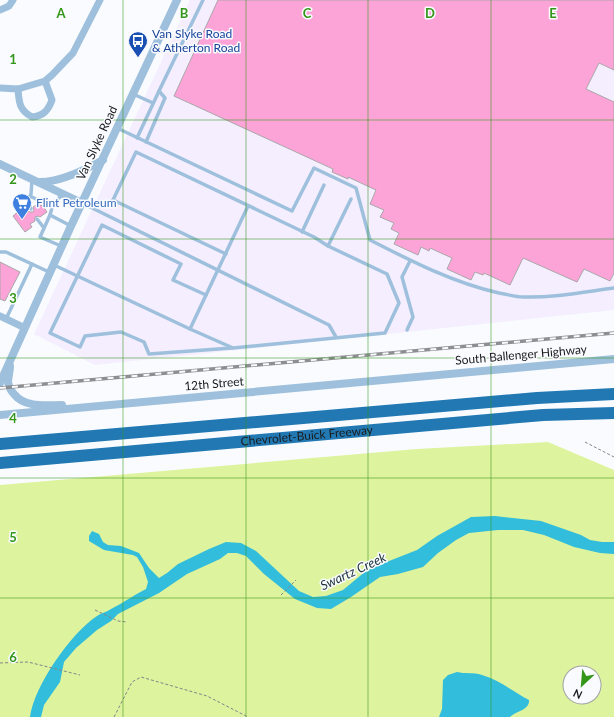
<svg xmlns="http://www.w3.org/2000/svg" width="614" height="717" viewBox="0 0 614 717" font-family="Lato,sans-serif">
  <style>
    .industrial { fill: #f4eeff }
    .green { fill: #def39e; fill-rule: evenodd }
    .water { fill: #31bddb }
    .building { fill: #fca4d8; stroke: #aba6a8 }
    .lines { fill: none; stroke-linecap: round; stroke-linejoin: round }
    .path { stroke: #848588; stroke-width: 1; stroke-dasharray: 3 2; stroke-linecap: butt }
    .service { stroke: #9ec0dc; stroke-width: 3.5 }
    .minor { stroke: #9ec0dc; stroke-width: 7 }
    .tertiary { stroke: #9ec0dc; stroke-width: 8 }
    .motorway { stroke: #2178b3; stroke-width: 12 }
    .rail-casing { stroke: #8d8e91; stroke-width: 3.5 }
    .rail { stroke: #f9fbff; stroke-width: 2; stroke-dasharray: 6; stroke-linecap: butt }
    .grid { fill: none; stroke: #35971a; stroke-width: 1; stroke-opacity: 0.55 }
    .labels { text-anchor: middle; stroke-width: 3; stroke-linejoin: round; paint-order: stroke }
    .transit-label { font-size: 12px; fill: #164399; stroke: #f9fbff; text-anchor: start }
    .street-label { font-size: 12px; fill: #1b1c1e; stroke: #f9fbff }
    .shop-label { font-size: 12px; fill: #366cbe; stroke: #f9fbff; text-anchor: start }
    .water-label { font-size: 13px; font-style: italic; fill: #20373d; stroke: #f9fbff }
    .grid-label { font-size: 13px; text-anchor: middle; font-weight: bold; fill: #35971a; stroke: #f9fbff; stroke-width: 3; stroke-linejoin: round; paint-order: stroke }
  </style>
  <rect width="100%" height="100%" fill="#f9fbff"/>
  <!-- industrial -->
  <polygon class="industrial" points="190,0 614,0 614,310 95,365 34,334"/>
  <!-- green -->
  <path class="green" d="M548 442 614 470V717H0V485L417 449ZM570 673H594V697H570Z"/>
  <!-- water -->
  <g class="water">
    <path d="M495 516 541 521 581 535 590 540 602 542H614V554L600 553 574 547 544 535 523 530H498L469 533 456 540 438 553 423 567 398 574 380 577 351 597 331 609 317 608 295 599 264 574 246 556 237 553H228L220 559 187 574 159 593 118 614 111 621 97 630 76 648 64 662 60 682 44 705 41 717H30C34 686 71 633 97 616 101 613 107 612 111 609 123 603 134 595 146 589L148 582 143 567 137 557 133 555 104 550 89 541V536L92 531 99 534 103 542 108 545 121 546 139 553 149 568 159 578 167 573 178 564 209 549 226 542 241 543 256 551 299 591 313 597 326 596 343 590 366 571 384 563 417 550 437 536 471 517Z"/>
    <path d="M457 672C465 674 473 672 482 675 499 680 514 692 529 700 530 710 516 711 510 717H439L442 709 443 680 448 675Z"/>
  </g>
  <!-- building -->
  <g class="building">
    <polygon points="218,0 614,0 614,70 599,63 586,89 614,102 614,273 610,281 584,269 577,282 523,258 510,285 484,273 483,275 475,272 471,280 447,269 452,258 430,248 429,251 421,247 418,255 394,244 399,233 391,229 394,223 380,217 384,210 370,204 376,190 348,177 348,179 332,172 333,169 174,96"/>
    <polygon points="38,204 43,206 47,212 40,217 38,216 35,217 35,221 30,224 32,227 25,232 13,216 20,210 23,214 28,211 30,212 33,212 34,210 33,207"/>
    <polygon points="0,262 20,272 5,301 0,299"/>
  </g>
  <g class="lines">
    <!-- path -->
    <g class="path">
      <polyline points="585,442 614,457"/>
      <polyline points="281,595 296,580"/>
      <polyline points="95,610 118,621 127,622"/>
      <polyline points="0,663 28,662 80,675"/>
      <polyline points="114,717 132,682 141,677 207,696 248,717"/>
    </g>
    <!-- service -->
    <g class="service">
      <polyline points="133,94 153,103"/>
      <path d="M117 128 292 211 314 168 356 188 370 240C411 261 454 283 499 293 507 294 515 297 523 297 553 298 584 292 614 288"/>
      <polyline points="137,138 159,91"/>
      <polyline points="146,142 165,98 159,91 203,0"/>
      <polyline points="30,196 52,207"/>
      <polyline points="82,203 329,325 336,337"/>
      <polyline points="31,209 28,203 31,194 32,180"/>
      <polyline points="50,215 53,204 62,195"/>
      <polyline points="37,219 44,228"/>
      <polyline points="302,232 324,185"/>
      <polyline points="61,246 40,237 50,215 71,226"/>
      <polyline points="0,252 6,252 49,272"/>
      <polyline points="226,254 113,200 136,152 314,237 328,246"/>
      <polyline points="54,265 190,329 233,348 385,333 399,303 387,274 328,246 351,199"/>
      <polyline points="206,295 173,280 181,264 102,225 50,333 80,347 85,336 121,332 144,342 149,354 232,348"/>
      <polyline points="6,319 32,264"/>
      <polyline points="190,329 248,206"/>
      <polyline points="407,330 413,317 402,277 410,261"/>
    </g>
    <!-- minor -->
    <g class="minor">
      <polyline points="0,10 9,6 13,0"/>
      <polyline points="0,88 18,89 45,81 52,75 73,53 100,0"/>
      <path d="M18 89C19 102 19 110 32 117 43 116 48 111 52 100L45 81"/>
      <polyline points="0,316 25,328"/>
    </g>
    <!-- tertiary -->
    <g class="tertiary">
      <polyline points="0,164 82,203"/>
      <path d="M40 182C60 182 85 170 103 160"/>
      <path d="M10 366C10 372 8 377 8 382 9 387 11 391 14 394 25 408 45 405 62 405"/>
      <polyline points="0,383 71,226 177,0"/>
      <polyline points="0,415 614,359"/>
    </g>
    <!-- motorway -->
    <g class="motorway">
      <polyline points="0,444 537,398 614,394"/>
      <path id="s1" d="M0 463 543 415 614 413"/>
    </g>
    <!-- rail casing -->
    <g class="rail-casing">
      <polyline id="rail" points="0,388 614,333"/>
    </g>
    <!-- rail -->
    <use href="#rail" class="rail"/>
  </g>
  <!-- grid -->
  <path class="grid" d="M123 0V717M246 0V717M368 0V717M491 0V717M0 120H614M0 239H614M0 358H614M0 478H614M0 598H614"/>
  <!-- icons -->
  <defs>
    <g id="bus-pin" transform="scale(1)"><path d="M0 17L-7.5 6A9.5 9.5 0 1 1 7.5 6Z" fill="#1a4fb4" stroke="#f9fbff"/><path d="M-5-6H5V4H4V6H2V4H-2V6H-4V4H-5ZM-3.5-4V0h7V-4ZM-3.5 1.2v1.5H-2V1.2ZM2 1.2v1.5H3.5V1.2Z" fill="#fff"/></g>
    <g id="supermarket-pin" transform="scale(1)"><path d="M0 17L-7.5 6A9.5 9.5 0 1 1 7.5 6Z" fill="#3f7fe0" stroke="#f9fbff"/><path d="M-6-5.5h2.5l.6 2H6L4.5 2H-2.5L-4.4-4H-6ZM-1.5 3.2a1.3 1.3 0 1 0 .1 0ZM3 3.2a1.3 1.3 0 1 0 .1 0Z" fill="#fff"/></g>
  </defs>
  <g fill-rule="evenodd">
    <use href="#bus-pin" x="138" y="41"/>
    <use href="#supermarket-pin" x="22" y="203"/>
  </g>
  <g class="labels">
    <!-- transit labels -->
    <g class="transit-label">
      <text x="152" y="38">Van Slyke Road<tspan x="152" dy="14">&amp; Atherton Road</tspan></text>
    </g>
    <!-- street labels -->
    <g class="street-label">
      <text transform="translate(97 143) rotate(-65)" y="4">Van Slyke Road</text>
      <text transform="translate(521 355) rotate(-5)" y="4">South Ballenger Highway</text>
      <text transform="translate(214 384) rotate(-5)" y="4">12th Street</text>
      <text dy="4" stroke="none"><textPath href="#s1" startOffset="308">Chevrolet-Buick Freeway</textPath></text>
    </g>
    <!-- shop labels -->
    <g class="shop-label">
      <text x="36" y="207">Flint Petroleum</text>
    </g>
    <!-- water labels -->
    <g class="water-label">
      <text transform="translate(353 571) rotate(-25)" y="5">Swartz Creek</text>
    </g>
  </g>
  <g class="grid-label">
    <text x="61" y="18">A</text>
    <text x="184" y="18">B</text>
    <text x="307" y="18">C</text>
    <text x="430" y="18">D</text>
    <text x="553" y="18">E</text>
    <text x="13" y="64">1</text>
    <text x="13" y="184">2</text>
    <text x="13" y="303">3</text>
    <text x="13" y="423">4</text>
    <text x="13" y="542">5</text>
    <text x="13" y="662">6</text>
  </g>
  <!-- north arrow -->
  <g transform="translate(582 685) rotate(206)"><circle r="19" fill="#f9fbff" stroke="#a0a2a5"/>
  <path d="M0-3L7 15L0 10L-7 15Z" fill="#35971a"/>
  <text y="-6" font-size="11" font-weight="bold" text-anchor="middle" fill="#1b1c1e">N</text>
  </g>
</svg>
